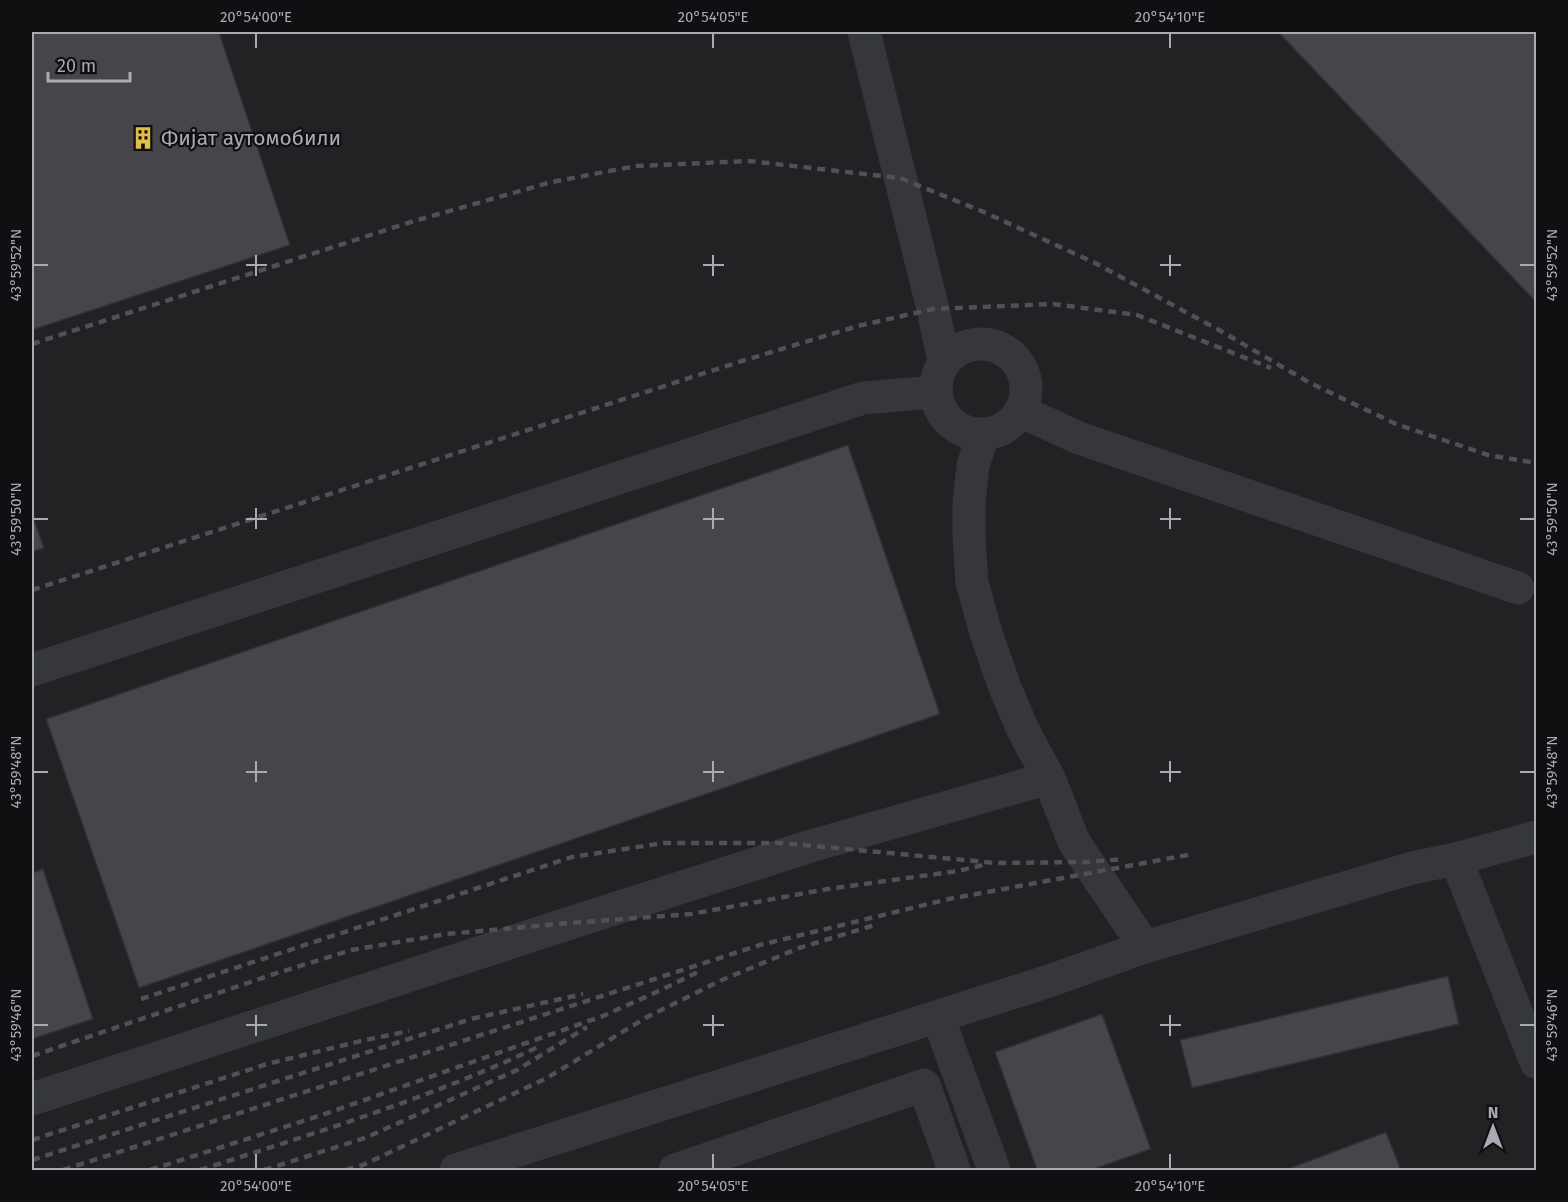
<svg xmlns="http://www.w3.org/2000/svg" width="1568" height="1202" viewBox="0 0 1568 1202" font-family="'Fira Sans',sans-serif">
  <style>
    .built { fill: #222124 }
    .building { fill: #45454a; stroke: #302f33; stroke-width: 1.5 }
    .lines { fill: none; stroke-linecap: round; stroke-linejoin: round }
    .minor { stroke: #36373b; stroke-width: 33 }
    .rail { stroke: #505056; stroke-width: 4.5; stroke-dasharray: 8 6; stroke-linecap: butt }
    .ticks { fill: none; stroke: #a8abb6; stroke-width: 2 }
    .labels { text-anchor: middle; stroke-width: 4.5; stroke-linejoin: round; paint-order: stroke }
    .poi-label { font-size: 21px; fill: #a8abb6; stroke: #101012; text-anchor: start }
    .neatline { fill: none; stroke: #a8abb6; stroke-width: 2 }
    .ticks-label { font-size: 15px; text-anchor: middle; fill: #a8abb6 }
  </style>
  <rect width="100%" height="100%" fill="#151517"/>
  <!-- built -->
  <rect class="built" x="32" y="32" width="1504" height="1138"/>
  <!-- building -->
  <g class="building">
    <polygon points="32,32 219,32 290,245 32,330"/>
    <polygon points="1278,32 1536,32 1536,302"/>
    <polygon points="848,445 940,714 139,988 46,719"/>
    <polygon points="32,514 44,548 32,552"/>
    <polygon points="43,869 93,1019 32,1039 32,873"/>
    <polygon points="1448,976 1459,1024 1192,1088 1180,1040"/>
    <polygon points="1102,1014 1151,1149 1091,1170 1037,1170 995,1052"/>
    <polygon points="1386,1132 1401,1170 1285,1170"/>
  </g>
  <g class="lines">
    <!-- minor -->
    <g class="minor">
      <polyline points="864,32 933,309 944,362"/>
      <circle cx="981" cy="389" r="45"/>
      <polyline points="1020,411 1079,438 1518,588"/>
      <polyline points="983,434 973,466 969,503 969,538 972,582 985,630 1004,685 1023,730 1049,778 1074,842 1145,947"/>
      <polyline points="32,670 863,398 936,392"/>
      <polyline points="1536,837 1456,859 1536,1062"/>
      <polyline points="938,1017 994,1170"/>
      <polyline points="32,1099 570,923 811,846 1049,778"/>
      <polyline points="456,1170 1046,982 1145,947 1412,868 1456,859"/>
      <polyline points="675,1170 924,1085 954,1170"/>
    </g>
    <!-- rail -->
    <g class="rail">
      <polyline points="32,344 414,221 552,182 636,166 749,161 900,178 986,213 1095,263 1219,330 1310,383 1396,424 1488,455 1536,463"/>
      <polyline points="32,590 742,361 858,326 933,309 1053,304 1137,315 1271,368"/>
      <polyline points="141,999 572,857 664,843 782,843 996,863 1087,862 1124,859"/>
      <polyline points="32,1056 274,974 352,950 446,934 570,923 691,914 828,889 958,871 983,865"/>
      <polyline points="32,1140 267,1064 361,1041 409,1031"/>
      <polyline points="32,1160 471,1019 583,994"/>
      <polyline points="63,1170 760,945 949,899 1193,854"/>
      <polyline points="150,1170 319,1116 603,1016 661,990 702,970"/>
      <path d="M200 1170C315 1133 431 1098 540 1046"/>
      <polyline points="264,1170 365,1138 517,1070 587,1027"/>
      <polyline points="346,1170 363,1165 547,1078 647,1017 722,980 799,948 878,924"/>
    </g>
  </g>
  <!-- ticks -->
  <path class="ticks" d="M256 33V48M713 33V48M1170 33V48M256 255V276M713 255V276M1170 255V276M33 265H48M246 265H267M703 265H724M1160 265H1181M1520 265H1535M256 508V529M713 508V529M1170 508V529M33 519H48M246 519H267M703 519H724M1160 519H1181M1520 519H1535M256 761V782M713 761V782M1170 761V782M33 772H48M246 772H267M703 772H724M1160 772H1181M1520 772H1535M256 1015V1036M713 1015V1036M1170 1015V1036M33 1025H48M246 1025H267M703 1025H724M1160 1025H1181M1520 1025H1535M256 1154V1169M713 1154V1169M1170 1154V1169"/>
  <!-- icons -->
  <defs>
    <g id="building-bare" transform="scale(1.8)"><path d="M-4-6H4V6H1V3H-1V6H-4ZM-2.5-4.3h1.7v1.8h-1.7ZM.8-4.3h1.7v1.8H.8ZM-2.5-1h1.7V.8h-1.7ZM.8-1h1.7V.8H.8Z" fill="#e1bf42" stroke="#101012" stroke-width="2.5" paint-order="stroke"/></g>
  </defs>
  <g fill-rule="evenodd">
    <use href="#building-bare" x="143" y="138"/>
  </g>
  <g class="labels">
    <!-- poi labels -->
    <g class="poi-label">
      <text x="161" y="145">Фијат аутомобили</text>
    </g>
  </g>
  <!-- border -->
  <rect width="1568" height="1202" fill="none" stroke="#101012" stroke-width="66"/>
  <!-- north arrow -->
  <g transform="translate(1493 1127)" stroke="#101012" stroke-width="4.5" paint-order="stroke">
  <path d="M0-4.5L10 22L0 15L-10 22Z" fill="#a8abb6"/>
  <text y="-9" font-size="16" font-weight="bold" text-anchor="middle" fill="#a8abb6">N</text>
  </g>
  <!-- scale -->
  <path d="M48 72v9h82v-9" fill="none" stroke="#a8abb6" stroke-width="3"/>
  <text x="57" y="72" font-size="18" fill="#a8abb6" stroke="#101012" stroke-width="4.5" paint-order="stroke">20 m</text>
  <rect x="33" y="33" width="1502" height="1136" class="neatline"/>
  <g class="ticks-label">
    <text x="256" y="22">20°54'00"E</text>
    <text x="713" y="22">20°54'05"E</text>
    <text x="1170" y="22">20°54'10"E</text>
    <text transform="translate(16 265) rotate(-90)" y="5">43°59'52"N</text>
    <text transform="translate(1552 265) rotate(-90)" y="5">43°59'52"N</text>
    <text transform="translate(16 519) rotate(-90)" y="5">43°59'50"N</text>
    <text transform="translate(1552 519) rotate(-90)" y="5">43°59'50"N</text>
    <text transform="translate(16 772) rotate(-90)" y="5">43°59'48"N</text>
    <text transform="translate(1552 772) rotate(-90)" y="5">43°59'48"N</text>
    <text transform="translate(16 1025) rotate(-90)" y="5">43°59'46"N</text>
    <text transform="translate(1552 1025) rotate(-90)" y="5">43°59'46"N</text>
    <text x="256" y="1191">20°54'00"E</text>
    <text x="713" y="1191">20°54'05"E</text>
    <text x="1170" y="1191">20°54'10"E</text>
  </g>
</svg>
